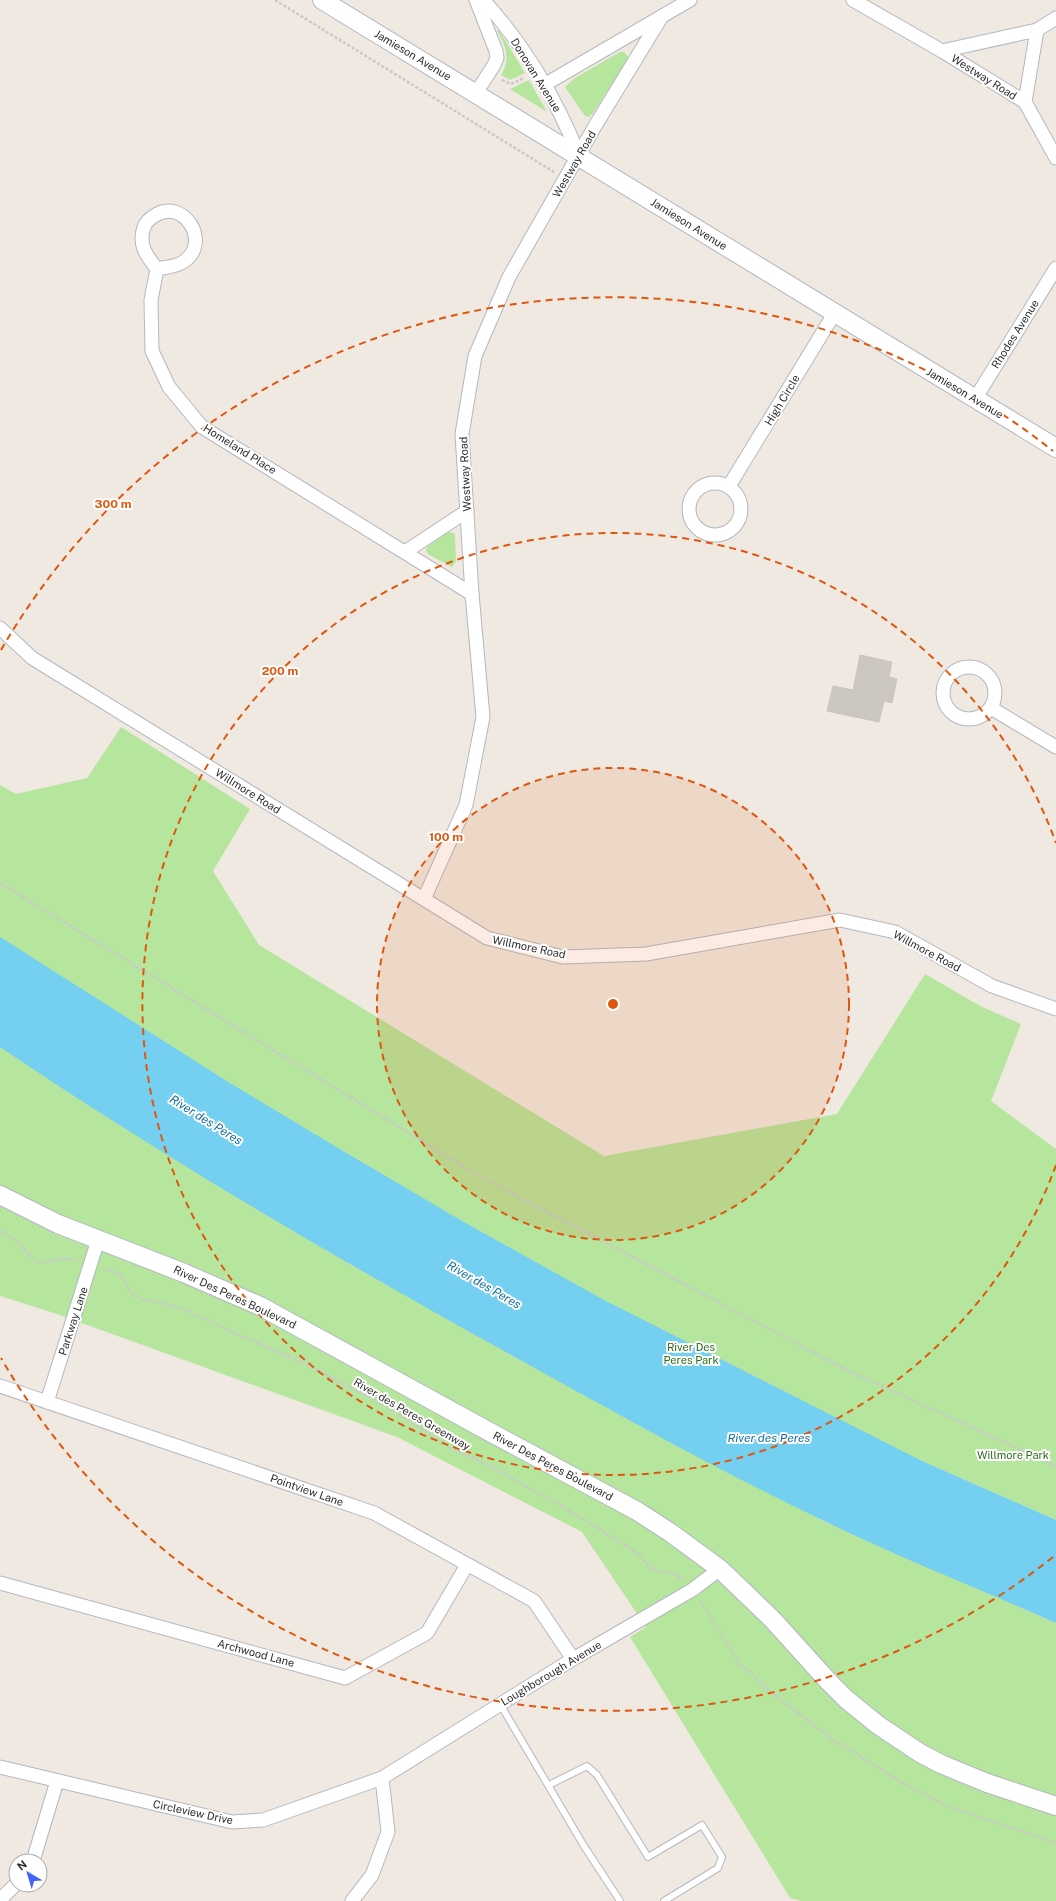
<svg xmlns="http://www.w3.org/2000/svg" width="1056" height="1901" viewBox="0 0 1056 1901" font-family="'Public Sans',sans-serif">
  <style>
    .green { fill: #b6e59e }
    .water { fill: #75cff0 }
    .building { fill: #cbc7bf; stroke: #cbc5ba }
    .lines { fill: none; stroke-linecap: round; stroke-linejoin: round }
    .lane-casing { stroke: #b4b7c1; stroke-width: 8 }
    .street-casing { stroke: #b4b7c1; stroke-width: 15 }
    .secondary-casing { stroke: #b4b7c1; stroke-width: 20 }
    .path { stroke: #c9c9c9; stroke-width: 2.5; stroke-dasharray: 3 2; stroke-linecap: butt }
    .lane { stroke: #fff; stroke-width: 6 }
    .street { stroke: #fff; stroke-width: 13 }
    .secondary { stroke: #fff; stroke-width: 18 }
    .ring { fill: none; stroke: #df570e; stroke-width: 2; stroke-dasharray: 7 5 }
    .labels { text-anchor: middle; stroke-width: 4; stroke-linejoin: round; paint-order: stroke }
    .street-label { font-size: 11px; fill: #2e2e2e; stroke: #fff }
    .park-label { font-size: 11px; fill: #2c6e1b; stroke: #fff }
    .water-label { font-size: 12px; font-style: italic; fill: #0d6fa3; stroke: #fff }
    .centre { fill: #df570e; stroke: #fff; stroke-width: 2 }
    .ring-label { font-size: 12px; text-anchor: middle; font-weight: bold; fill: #df570e; stroke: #fff; stroke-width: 4; stroke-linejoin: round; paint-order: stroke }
  </style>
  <rect width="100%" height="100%" fill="#efe9e1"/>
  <!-- green -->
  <g class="green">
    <path d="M499 30 525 73 510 80 501 75C511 59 506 46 497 31Z"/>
    <polygon points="620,52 624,52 629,58 593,113 589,117 585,116 565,87 575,78"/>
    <polygon points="529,80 547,112 510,89"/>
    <polygon points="448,532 454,533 455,536 456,561 452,567 428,554 426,550 427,547"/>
    <polygon points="121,727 250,809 213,871 259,945 604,1156 837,1114 925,974 982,1007 1021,1024 991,1101 1056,1149 1056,1520 920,1460 819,1519 1056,1623 1056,1901 801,1901 790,1898 630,1637 646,1627 582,1532 397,1437 54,1313 0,1296 0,785 16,794 87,778"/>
  </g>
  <!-- water -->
  <path class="water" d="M0 937 225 1080 338 1148 462 1221 604 1300 920 1460 1056 1520V1623C977 1588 896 1556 818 1518 714 1468 614 1412 513 1356 338 1259 166 1159 0 1047Z"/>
  <!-- building -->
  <polygon class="building" points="860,655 892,662 889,677 897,679 892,703 884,701 879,722 827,711 833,686 853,690"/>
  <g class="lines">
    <!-- lane casing -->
    <g class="lane-casing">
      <g id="lane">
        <polyline points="500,1704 584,1846 620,1901"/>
        <polyline points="549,1785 587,1766 597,1775 648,1857 702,1825 722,1857 718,1868 664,1901"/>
      </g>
    </g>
    <!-- street casing -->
    <g class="street-casing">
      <g id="street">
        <polyline points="476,0 496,51 497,58 494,65 476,93"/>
        <path d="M483 0C524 44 557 100 579 156"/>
        <polyline points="853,0 942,51 1037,30"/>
        <polyline points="1056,18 1037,30 1025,102 1056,158"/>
        <polyline points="942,51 1025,102"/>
        <polyline points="544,85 690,0"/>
        <path d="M157 269C165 267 176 267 183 262 213 243 183 196 154 216 149 219 146 222 144 227 138 245 146 255 157 269L151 300 152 351 169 387 202 427 472 594"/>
        <polyline points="975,399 1056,268"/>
        <circle cx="715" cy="509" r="26"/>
        <polyline points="729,486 834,314"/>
        <polyline points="405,552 467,511"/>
        <polyline points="0,628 32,658 487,938 563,957 646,954 840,920 895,932 992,986 1056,1009"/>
        <circle cx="969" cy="693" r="26"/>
        <polyline points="991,708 1056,747"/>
        <polyline points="424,899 466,805 483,717 472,594 462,434 475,356 509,277 595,126 662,16"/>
        <polyline points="0,1386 374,1513 534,1601 573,1659"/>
        <polyline points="47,1402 98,1240"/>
        <polyline points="0,1583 345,1678 427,1633 467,1565"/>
        <polyline points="0,1767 232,1822 263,1820 382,1778 573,1659 692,1590 720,1569"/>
        <polyline points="33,1861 57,1781"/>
        <polyline points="0,1900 16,1884"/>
        <polyline points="352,1901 372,1875 388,1832 382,1778"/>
      </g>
    </g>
    <!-- secondary casing -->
    <g class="secondary-casing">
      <g id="secondary">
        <polyline points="322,0 1056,448"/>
        <polyline points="0,1195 58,1224 184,1273 260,1306 488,1431 637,1511 671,1533 720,1569 773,1620 829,1682 846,1699 878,1725 920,1753 941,1764 987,1783 1056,1806"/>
      </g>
    </g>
    <!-- path -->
    <g class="path">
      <polyline points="275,0 554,172"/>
      <polyline points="502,80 511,84 524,78"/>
      <polyline points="0,883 481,1177 847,1370 1056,1466"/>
      <path d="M0 1231 15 1240 36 1262C53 1263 59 1255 78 1261"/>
      <polyline points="103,1269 118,1273 124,1279 129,1290 134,1295 142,1300 158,1302 180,1308 311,1367 378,1401 449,1447 484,1463 565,1508 636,1552 652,1570 673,1574 684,1580"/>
      <polyline points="700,1601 740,1664 771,1692 832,1739 906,1785 947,1806 1056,1843"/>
    </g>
    <!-- lane -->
    <use href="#lane" class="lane"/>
    <!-- street -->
    <use href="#street" class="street"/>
    <!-- secondary -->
    <use href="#secondary" class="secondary"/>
  </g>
  <!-- distance rings -->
  <circle cx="613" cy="1004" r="236" fill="#df570e" fill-opacity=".12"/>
  <g class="ring">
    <circle cx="613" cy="1004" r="236"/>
    <path d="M1056 1165A471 471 0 1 1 1056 843"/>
    <path d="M1053 1557A707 707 0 0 1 1 1358M1 650A707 707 0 0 1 1053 451"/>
  </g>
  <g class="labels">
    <!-- street labels -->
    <g class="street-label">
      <text transform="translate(413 55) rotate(31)" y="4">Jamieson Avenue</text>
      <text transform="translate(536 75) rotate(58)" y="4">Donovan Avenue</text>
      <text transform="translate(984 77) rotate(32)" y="4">Westway Road</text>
      <text transform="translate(574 164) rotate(-60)" y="4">Westway Road</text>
      <text transform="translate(689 224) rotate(32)" y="4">Jamieson Avenue</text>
      <text transform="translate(1015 334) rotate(-58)" y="4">Rhodes Avenue</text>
      <text transform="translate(965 393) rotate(31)" y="4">Jamieson Avenue</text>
      <text transform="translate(782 400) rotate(-59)" y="4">High Circle</text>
      <text transform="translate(240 449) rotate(32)" y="4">Homeland Place</text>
      <text transform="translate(465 474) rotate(-93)" y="4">Westway Road</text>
      <text transform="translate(248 791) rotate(32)" y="4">Willmore Road</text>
      <text transform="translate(529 947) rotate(12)" y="4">Willmore Road</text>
      <text transform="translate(927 951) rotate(28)" y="4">Willmore Road</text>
      <text transform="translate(235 1297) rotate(25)" y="4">River Des Peres Boulevard</text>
      <text transform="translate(73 1321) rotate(-72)" y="4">Parkway Lane</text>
      <text transform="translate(412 1414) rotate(30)" y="4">River des Peres Greenway</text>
      <text transform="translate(553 1466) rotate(28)" y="4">River Des Peres Boulevard</text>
      <text transform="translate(307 1490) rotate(19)" y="4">Pointview Lane</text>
      <text transform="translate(256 1653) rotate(15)" y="4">Archwood Lane</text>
      <text transform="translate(551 1673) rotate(-31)" y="4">Loughborough Avenue</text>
      <text transform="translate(193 1812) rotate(12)" y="4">Circleview Drive</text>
    </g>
    <!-- park labels -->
    <g class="park-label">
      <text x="691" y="1351">River Des<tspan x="691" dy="13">Peres Park</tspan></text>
      <text x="1013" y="1459">Willmore Park</text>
    </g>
    <!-- water labels -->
    <g class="water-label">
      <text transform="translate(206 1120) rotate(32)" y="4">River des Peres</text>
      <text transform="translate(484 1285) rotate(30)" y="4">River des Peres</text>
      <text x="769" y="1442">River des Peres</text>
    </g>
  </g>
  <circle cx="613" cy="1004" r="6" class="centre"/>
  <g class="ring-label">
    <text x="113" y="508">300 m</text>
    <text x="280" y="675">200 m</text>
    <text x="446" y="841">100 m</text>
  </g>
  <!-- north arrow -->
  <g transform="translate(28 1873) rotate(322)"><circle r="19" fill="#ffffff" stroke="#ababab"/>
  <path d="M0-3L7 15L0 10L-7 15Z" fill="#4264fb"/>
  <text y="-6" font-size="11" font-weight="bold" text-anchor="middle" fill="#2e2e2e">N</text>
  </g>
</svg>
